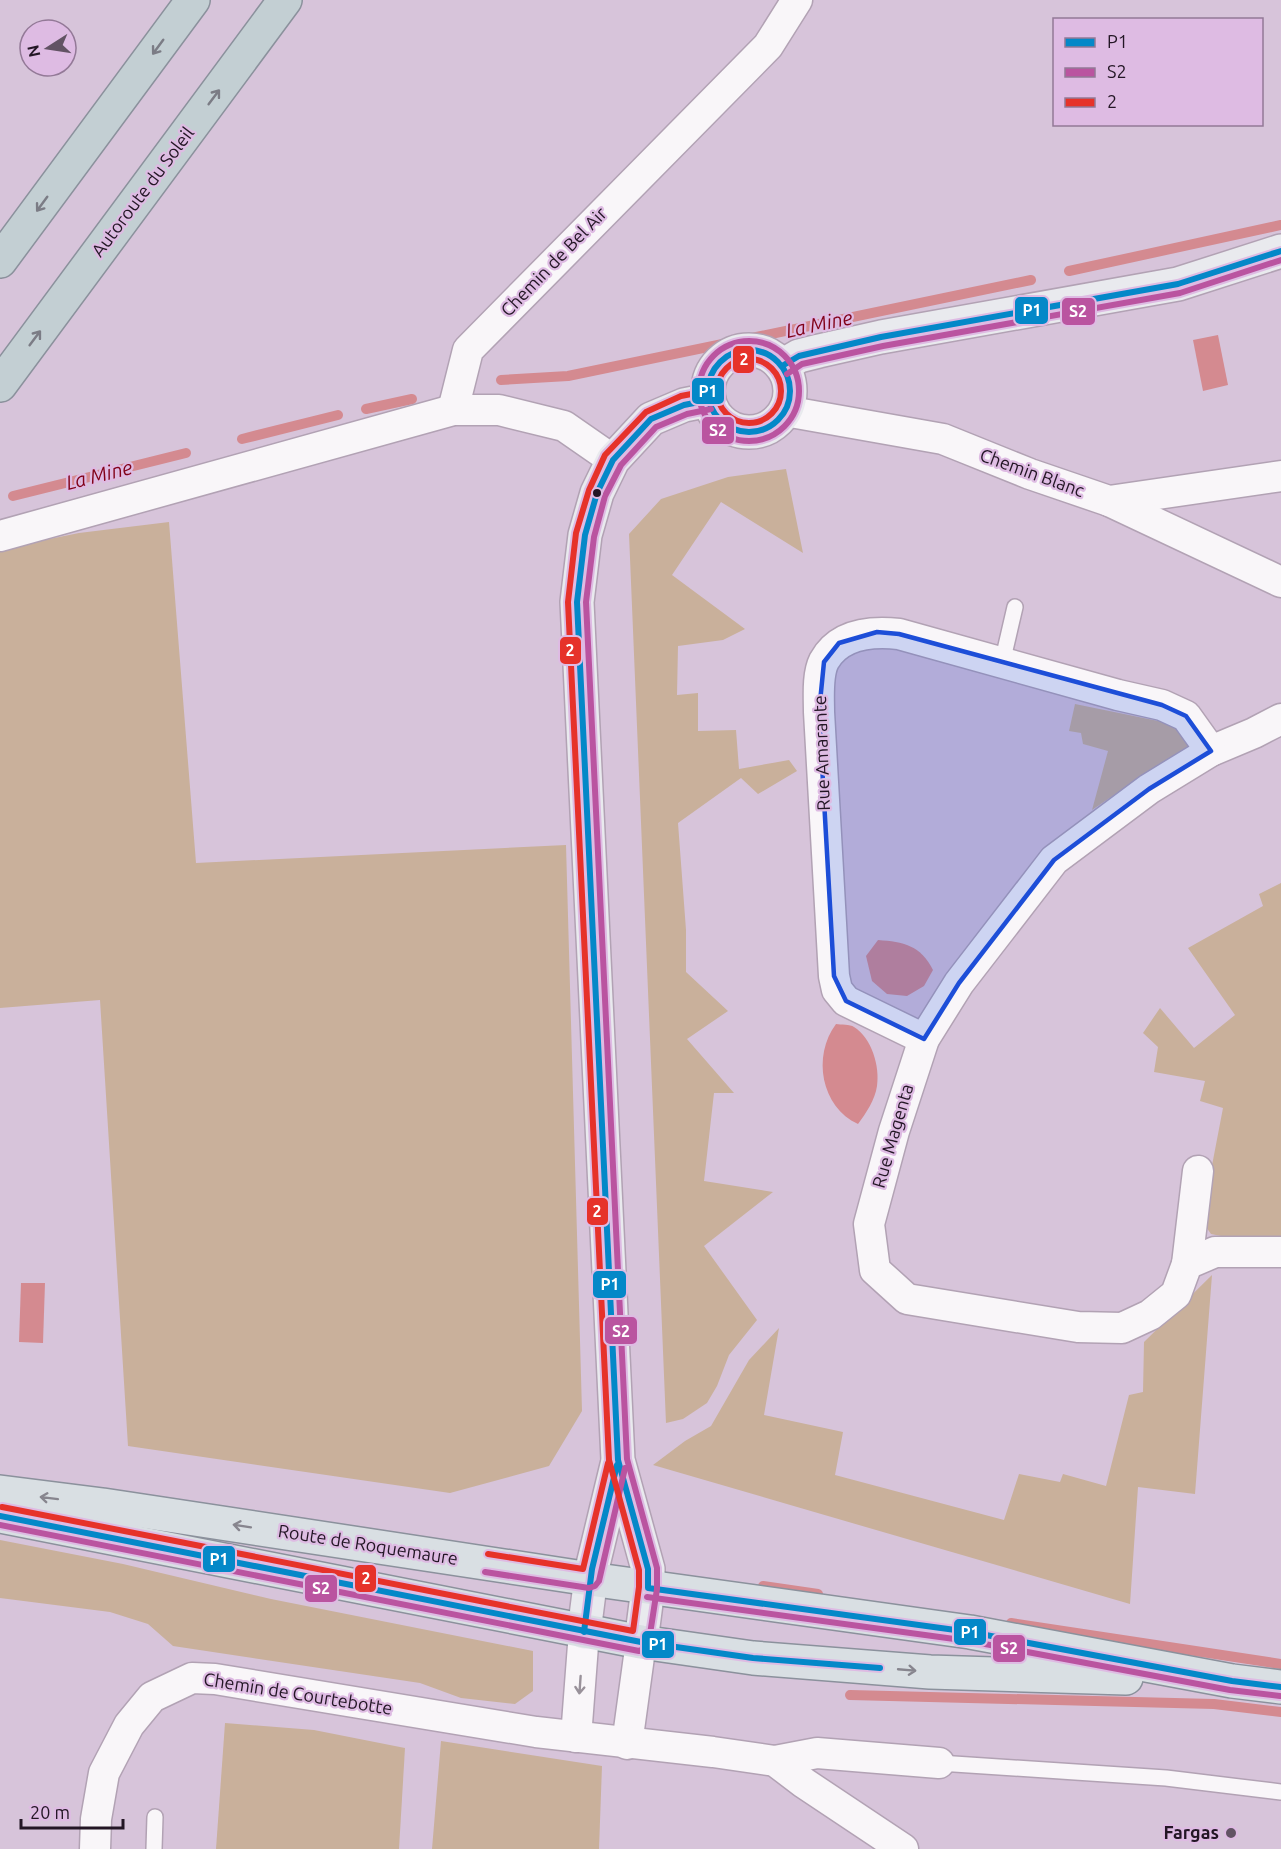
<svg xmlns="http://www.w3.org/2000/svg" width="1281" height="1849" viewBox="0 0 1281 1849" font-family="Ubuntu,sans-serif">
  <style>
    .green { fill: #c9b09b }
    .water { fill: #d48a90 }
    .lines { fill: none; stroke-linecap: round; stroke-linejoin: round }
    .stream { stroke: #d48a90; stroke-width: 10 }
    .lane-casing { stroke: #b2a2b4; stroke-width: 18 }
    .street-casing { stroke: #b2a2b4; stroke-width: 33 }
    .secondary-casing { stroke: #b2a2b4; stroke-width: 36 }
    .primary-casing { stroke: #8b919c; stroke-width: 36 }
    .highway-casing { stroke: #8b919c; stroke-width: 36 }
    .lane { stroke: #f9f6f9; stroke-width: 15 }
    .street { stroke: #f9f6f9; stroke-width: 30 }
    .secondary { stroke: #e9eaee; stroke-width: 33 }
    .primary { stroke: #d9dfe3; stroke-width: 33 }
    .highway { stroke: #c3cfd3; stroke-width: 33 }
    .bus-1-casing { stroke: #debbe3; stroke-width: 10 }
    .bus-2-casing { stroke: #debbe3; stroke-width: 10 }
    .bus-3-casing { stroke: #debbe3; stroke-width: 10 }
    .bus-1 { stroke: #0488c8; stroke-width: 6 }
    .bus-2 { stroke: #ba54a0; stroke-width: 6 }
    .bus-3 { stroke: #e6322a; stroke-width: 6 }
    .oneway { stroke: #7b7c85 }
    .oneway2 { stroke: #87858e }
    .oneway3 { stroke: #99919a }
    .marked { fill: #1d4ed8; fill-opacity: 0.2; stroke: #1d4ed8; stroke-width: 4.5; stroke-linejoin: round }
    .bus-dot { fill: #231625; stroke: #debbe3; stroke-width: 2 }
    .poi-dot { fill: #625364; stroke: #debbe3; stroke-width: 2 }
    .labels { text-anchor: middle; stroke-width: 4.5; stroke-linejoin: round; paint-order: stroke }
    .street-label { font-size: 18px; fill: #231625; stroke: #debbe3 }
    .poi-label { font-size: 18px; font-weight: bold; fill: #231625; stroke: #debbe3; text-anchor: end }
    .water-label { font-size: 20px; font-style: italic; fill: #810219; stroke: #debbe3 }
    .line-badge { stroke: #debbe3; stroke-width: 2 }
    .badge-label { font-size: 16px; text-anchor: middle; font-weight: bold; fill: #fff }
  </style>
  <rect width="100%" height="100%" fill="#d7c4da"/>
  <!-- green -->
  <g class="green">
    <polygon points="786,469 803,553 721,502 672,575 745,629 723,640 678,646 677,695 698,693 698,731 736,730 739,769 789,760 797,771 758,794 741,778 678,823 686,930 686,972 728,1011 687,1039 734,1093 714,1093 704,1181 773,1192 704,1246 757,1320 729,1355 717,1386 707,1403 683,1419 666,1423 629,534 661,499 728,477"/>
    <polygon points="169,522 196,863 566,845 582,1411 549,1466 450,1493 128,1446 100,1000 0,1008 0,549 79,533"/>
    <polygon points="1075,704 1168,723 1181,731 1193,748 1136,780 1092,810 1108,751 1083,744 1081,733 1069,731"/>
    <polygon points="1281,883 1281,1237 1226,1237 1211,1234 1204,1224 1205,1202 1223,1108 1200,1101 1205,1081 1154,1072 1158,1047 1143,1033 1160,1008 1194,1048 1235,1015 1188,948 1263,906 1259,894"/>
    <polygon points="1212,1275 1195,1494 1138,1487 1130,1604 653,1465 685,1441 711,1426 749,1360 779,1328 764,1415 843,1432 835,1475 1004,1520 1019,1474 1060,1482 1063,1474 1106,1486 1129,1395 1143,1392 1144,1342"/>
    <polygon points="0,1540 123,1564 271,1599 533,1651 533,1691 515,1704 461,1698 420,1683 173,1646 148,1624 110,1612 0,1598"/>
    <polygon points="225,1723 314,1730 405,1748 399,1849 216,1849"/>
    <polygon points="441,1741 602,1766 599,1849 432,1849"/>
  </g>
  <!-- water -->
  <g class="water">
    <polygon points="1218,335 1228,385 1203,391 1193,340"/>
    <path d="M878 940C904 942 920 945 933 970L924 986 907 996 887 994 872 981 866 956Z"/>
    <path d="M836 1024C841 1025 850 1024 854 1027 872 1038 880 1067 877 1086 875 1100 866 1113 858 1124 821 1107 812 1056 836 1024Z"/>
    <polygon points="21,1283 45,1283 43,1343 19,1342"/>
  </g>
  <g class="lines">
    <!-- stream -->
    <g class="stream">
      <polyline points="1069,271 1281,225"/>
      <polyline points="501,380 568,376 1031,280"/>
      <polyline points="366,409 412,399"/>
      <polyline points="242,439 338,415"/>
      <polyline points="13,496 186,453"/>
      <polyline points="763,1586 818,1594"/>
      <polyline points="1011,1623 1281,1664"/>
      <polyline points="850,1695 1214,1704 1281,1712"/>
    </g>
    <!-- lane casing -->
    <g class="lane-casing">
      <g id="lane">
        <polyline points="1002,663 1015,607"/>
        <polyline points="939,1763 1166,1778 1281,1792"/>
        <polyline points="154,1849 155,1817"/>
      </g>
    </g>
    <!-- street casing -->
    <g class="street-casing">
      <g id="street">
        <polyline points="453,410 468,350 768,46 797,0"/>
        <polyline points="785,411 943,439 1030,474 1109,501 1281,476"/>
        <polyline points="1109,501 1281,582"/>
        <polyline points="0,536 453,410 499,410 564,426 613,460"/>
        <polyline points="1281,719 1254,733 1211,751 1149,789 1054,860 959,983 924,1039 894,1131 869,1224 875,1270 907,1299 1078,1327 1122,1328 1150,1315 1176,1294 1187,1264 1215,1252 1281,1252"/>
        <path d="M924 1039 846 1001 837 990 834 976 819 712C819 697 817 675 824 661 839 634 871 631 899 634L1118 695 1162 705 1186 716 1211 751"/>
        <polyline points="1187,1264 1198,1171"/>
        <polyline points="576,1737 584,1632"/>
        <polyline points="627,1744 641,1642"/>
        <polyline points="775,1761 817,1753 939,1763"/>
        <polyline points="95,1849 96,1819 104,1773 129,1725 152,1697 192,1678 215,1679 536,1732 713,1752 775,1761 804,1783 903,1849"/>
      </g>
    </g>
    <!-- secondary casing -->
    <g class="secondary-casing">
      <g id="secondary">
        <circle cx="749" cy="391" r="41"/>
        <polyline points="782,366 799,356 819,351 881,337 1178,284 1281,251"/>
        <polyline points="584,1632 592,1569 617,1465"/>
        <polyline points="641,1642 648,1588 648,1569 618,1460 577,602 585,535 597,493 613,460 651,419 684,405 709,400"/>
      </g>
    </g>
    <!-- primary casing -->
    <g class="primary-casing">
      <g id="primary">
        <polyline points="0,1492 103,1505 590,1579 970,1632 1232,1681 1281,1687"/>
        <polyline points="0,1516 641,1642 753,1658 930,1672 1126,1678"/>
      </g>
    </g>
    <!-- highway casing -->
    <g class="highway-casing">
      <g id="highway">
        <polyline points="0,261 193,0"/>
        <polyline points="0,385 285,0"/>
      </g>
    </g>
    <!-- lane -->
    <use href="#lane" class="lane"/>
    <!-- street -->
    <use href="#street" class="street"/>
    <!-- secondary -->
    <use href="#secondary" class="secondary"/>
    <!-- primary -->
    <use href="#primary" class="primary"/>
    <!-- highway -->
    <use href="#highway" class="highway"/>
    <!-- bus-1 casing -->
    <g class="bus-1-casing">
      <g id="bus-1">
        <circle cx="749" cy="391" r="41"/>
        <polyline points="782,366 799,356 881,337 1178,284 1281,251"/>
        <polyline points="709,400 684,405 651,419 613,460 597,493 585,535 577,602 618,1460 648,1569 648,1588 970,1632 1232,1681 1281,1687"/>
        <polyline points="0,1516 641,1642 753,1658 880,1668"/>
        <polyline points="584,1632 592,1569 617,1465"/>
      </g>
    </g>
    <!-- bus-2 casing -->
    <g class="bus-2-casing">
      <g id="bus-2">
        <circle cx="749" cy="391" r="50"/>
        <polyline points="787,374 802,364 883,346 1180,293 1281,260"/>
        <polyline points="0,1525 639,1651 648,1647 657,1589 657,1568 627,1459 586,602 594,537 605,496 621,465 656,427 687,414 711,409"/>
        <polyline points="485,1572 589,1588 595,1586 599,1581 625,1468"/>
        <polyline points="647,1597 969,1641 1230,1690 1280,1696"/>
      </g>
    </g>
    <!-- bus-3 casing -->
    <g class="bus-3-casing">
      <g id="bus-3">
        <circle cx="749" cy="391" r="32"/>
        <polyline points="2,1507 633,1631 639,1587 639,1570 609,1460 568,602 576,533 589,490 605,455 646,412 681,396 707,391"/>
        <polyline points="488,1554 583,1569 608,1463"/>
      </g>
    </g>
    <!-- bus-1 -->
    <use href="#bus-1" class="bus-1"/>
    <!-- bus-2 -->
    <use href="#bus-2" class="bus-2"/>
    <!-- bus-3 -->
    <use href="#bus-3" class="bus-3"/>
  </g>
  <!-- one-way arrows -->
  <defs><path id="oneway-shaft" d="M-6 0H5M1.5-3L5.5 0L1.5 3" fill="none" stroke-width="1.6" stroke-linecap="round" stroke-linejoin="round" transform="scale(1.5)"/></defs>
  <g class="oneway">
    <use href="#oneway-shaft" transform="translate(158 47) rotate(126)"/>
    <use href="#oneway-shaft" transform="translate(214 97) rotate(-53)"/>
    <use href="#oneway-shaft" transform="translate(42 204) rotate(126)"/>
    <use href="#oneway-shaft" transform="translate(35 338) rotate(-53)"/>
  </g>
  <g class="oneway2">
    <use href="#oneway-shaft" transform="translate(49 1498) rotate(-173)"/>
    <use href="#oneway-shaft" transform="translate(242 1526) rotate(-171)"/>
    <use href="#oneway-shaft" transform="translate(907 1670) rotate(5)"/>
  </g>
  <use class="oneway3" href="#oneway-shaft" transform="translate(580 1685) rotate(94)"/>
  <!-- marked area -->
  <path class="marked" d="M877 632 899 634 1162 705 1186 716 1211 751 1149 789 1054 860 959 983 924 1039 846 1001 834 976 819 712 824 662 839 643Z"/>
  <!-- markers -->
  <circle class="bus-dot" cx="597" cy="493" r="5"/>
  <circle class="poi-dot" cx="1231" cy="1833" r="6"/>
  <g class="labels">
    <!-- street labels -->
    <g class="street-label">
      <text transform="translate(143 192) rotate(-53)" y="6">Autoroute du Soleil</text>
      <text transform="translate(554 262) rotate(-46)" y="6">Chemin de Bel Air</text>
      <text transform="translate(1032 473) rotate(20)" y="6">Chemin Blanc</text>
      <text transform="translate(822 753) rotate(-92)" y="6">Rue Amarante</text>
      <text transform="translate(893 1136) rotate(-74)" y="6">Rue Magenta</text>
      <text transform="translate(368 1545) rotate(9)" y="6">Route de Roquemaure</text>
      <text transform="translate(298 1694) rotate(9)" y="6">Chemin de Courtebotte</text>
    </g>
    <!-- poi labels -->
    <g class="poi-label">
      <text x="1219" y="1839">Fargas</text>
    </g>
    <!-- water labels -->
    <g class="water-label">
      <text transform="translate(819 324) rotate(-12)" y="7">La Mine</text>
      <text transform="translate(99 475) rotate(-14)" y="7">La Mine</text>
    </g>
  </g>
  <g class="line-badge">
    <rect x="1014" y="296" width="35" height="29" rx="6" fill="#0488c8"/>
    <rect x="1061" y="297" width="35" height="29" rx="6" fill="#ba54a0"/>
    <rect x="732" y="345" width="23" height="29" rx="6" fill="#e6322a"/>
    <rect x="691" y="377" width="34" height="28" rx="6" fill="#0488c8"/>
    <rect x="701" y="416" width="34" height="29" rx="6" fill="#ba54a0"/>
    <rect x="559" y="636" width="23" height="29" rx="6" fill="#e6322a"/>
    <rect x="586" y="1197" width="23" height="29" rx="6" fill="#e6322a"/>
    <rect x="592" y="1270" width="35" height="29" rx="6" fill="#0488c8"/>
    <rect x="604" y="1316" width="34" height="29" rx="6" fill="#ba54a0"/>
    <rect x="202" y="1545" width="34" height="28" rx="6" fill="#0488c8"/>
    <rect x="354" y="1564" width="23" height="29" rx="6" fill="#e6322a"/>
    <rect x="304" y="1574" width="34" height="29" rx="6" fill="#ba54a0"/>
    <rect x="953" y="1618" width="34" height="28" rx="6" fill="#0488c8"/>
    <rect x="641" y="1630" width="34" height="29" rx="6" fill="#0488c8"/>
    <rect x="992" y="1634" width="34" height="29" rx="6" fill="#ba54a0"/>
  </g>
  <g class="badge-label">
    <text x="1032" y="316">P1</text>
    <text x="1078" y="317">S2</text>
    <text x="744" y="365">2</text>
    <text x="708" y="397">P1</text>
    <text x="718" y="436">S2</text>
    <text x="570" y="656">2</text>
    <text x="597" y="1217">2</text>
    <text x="610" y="1290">P1</text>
    <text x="621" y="1337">S2</text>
    <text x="219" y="1565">P1</text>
    <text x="366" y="1584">2</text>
    <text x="321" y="1594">S2</text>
    <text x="970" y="1638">P1</text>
    <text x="658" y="1650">P1</text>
    <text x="1009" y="1654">S2</text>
  </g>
  <!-- legend -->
  <rect x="1053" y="18" width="210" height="108" fill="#debbe3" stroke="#937997" stroke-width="1.5"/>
  <rect x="1065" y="38" width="30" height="9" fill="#0488c8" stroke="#937997" stroke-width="1.5"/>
  <text x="1107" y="48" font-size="18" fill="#231625">P1</text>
  <rect x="1065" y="68" width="30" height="9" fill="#ba54a0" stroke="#937997" stroke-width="1.5"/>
  <text x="1107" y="78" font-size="18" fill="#231625">S2</text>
  <rect x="1065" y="98" width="30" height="9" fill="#e6322a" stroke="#937997" stroke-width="1.5"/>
  <text x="1107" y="108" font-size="18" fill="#231625">2</text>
  <!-- north arrow -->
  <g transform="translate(48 48) rotate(258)"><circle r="28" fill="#debbe3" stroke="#937997" stroke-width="1.5"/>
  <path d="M0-4.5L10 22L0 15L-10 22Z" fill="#625364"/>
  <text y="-9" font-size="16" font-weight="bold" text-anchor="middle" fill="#231625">N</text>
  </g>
  <!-- scale -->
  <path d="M21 1819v9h102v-9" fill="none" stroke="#231625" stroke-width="3"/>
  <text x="30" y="1819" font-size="18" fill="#231625" stroke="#debbe3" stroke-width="4.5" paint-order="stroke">20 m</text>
</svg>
